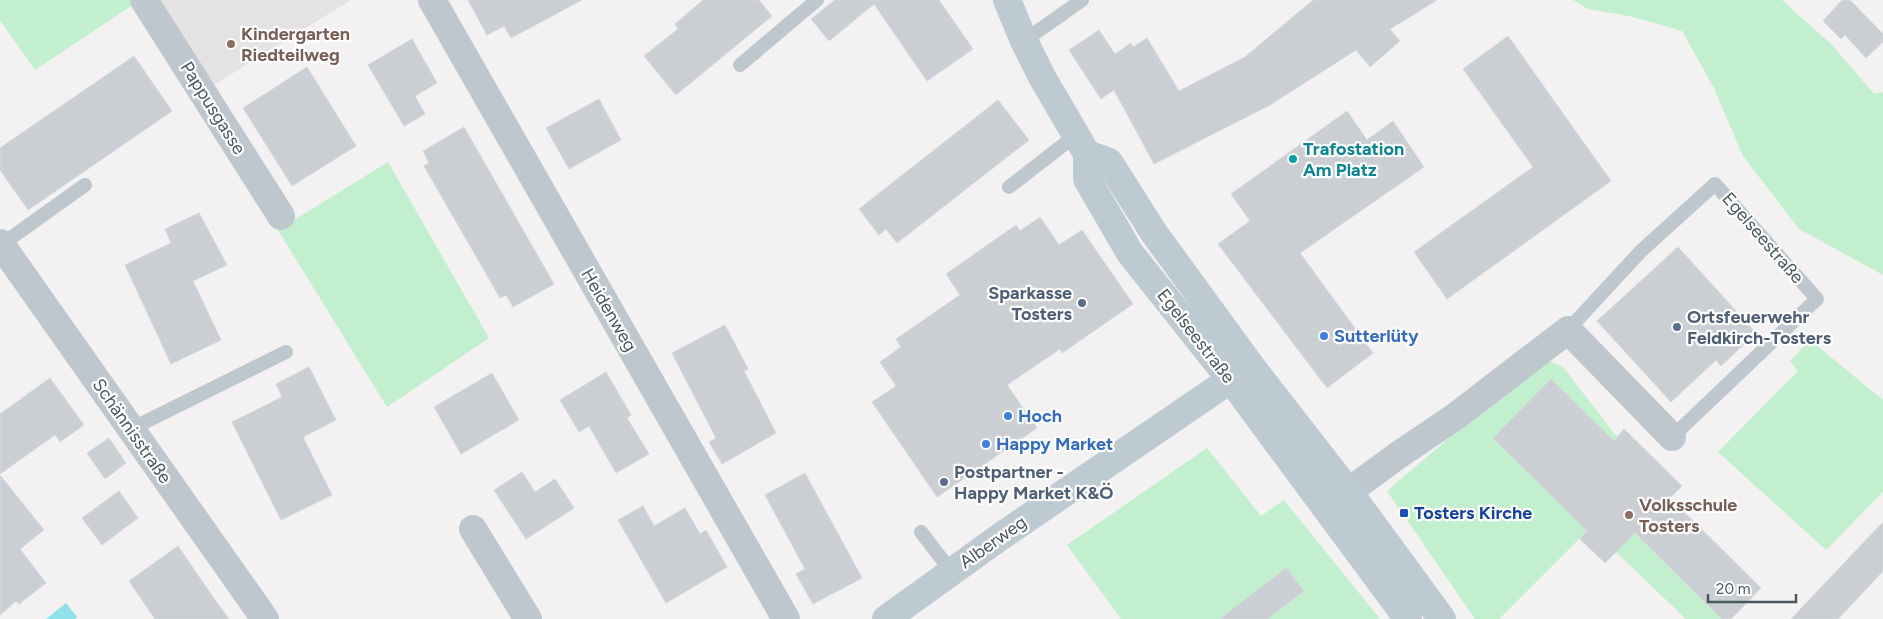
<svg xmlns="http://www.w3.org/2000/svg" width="1883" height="619" viewBox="0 0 1883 619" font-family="Figtree,sans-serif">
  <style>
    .education { fill: #e4e2e3 }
    .green { fill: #c2efce }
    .water { fill: #90e2ea }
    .building { fill: #cbcfd3; stroke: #d5d8dc }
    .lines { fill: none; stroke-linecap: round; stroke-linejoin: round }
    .lane { stroke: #bdc7cd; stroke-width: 14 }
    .street { stroke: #bdc7cd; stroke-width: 28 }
    .secondary { stroke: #becad2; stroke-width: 28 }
    .education-dot { fill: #8d6e63; stroke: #fff; stroke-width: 2 }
    .culture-dot { fill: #0f9aa8; stroke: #fff; stroke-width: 2 }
    .service-dot { fill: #5c6f8a; stroke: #fff; stroke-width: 2 }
    .shop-dot { fill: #3f7fe0; stroke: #fff; stroke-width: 2 }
    .transit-dot { fill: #1a4fb4; stroke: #fff; stroke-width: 2 }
    .labels { text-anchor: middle; stroke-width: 4.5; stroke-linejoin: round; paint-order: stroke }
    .education-label { font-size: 18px; font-weight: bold; fill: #785e54; stroke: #fff; text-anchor: start }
    .street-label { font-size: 18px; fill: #49575e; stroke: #fff }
    .culture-label { font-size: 18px; font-weight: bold; fill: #0d838f; stroke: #fff; text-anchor: start }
    .service-label { font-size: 18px; font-weight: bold; fill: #4e5e75; stroke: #fff; text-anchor: start }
    .shop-label { font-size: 18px; font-weight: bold; fill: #366cbe; stroke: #fff; text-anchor: start }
    .transit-label { font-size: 18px; font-weight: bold; fill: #164399; stroke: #fff; text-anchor: start }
  </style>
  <rect width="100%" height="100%" fill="#f3f1f1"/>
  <!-- education -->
  <polygon class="education" points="156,0 351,0 209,88"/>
  <!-- green -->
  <g class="green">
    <polygon points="0,0 135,0 137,2 35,70 0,20"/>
    <polygon points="1573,0 1782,0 1832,45 1874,94 1883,92 1883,275 1799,229 1743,156 1714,88 1682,31 1629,16 1588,9"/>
    <polygon points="388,162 489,338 387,407 278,230"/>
    <polygon points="1810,340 1883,400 1883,492 1826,550 1718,452 1798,371 1790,361"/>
    <polygon points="1539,361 1551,362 1563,367 1617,437 1613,441 1493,438 1587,531 1499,619 1475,619 1387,491"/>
    <polygon points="1207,448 1261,516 1284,500 1380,619 1121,619 1067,545"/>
    <polygon points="1635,533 1722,619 1686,619 1616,552"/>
  </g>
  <!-- water -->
  <polygon class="water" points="66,603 77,617 75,619 46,619"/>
  <!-- building -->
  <g class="building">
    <polygon points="468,0 582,0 511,38 504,26 487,35"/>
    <polygon points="703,0 759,0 772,16 676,95 644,56 678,29 675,24"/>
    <polygon points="835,0 939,0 973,49 927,81 874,4 829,41 811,19"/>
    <polygon points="1313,0 1437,0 1390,29 1400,41 1370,67 1356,50 1270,105 1154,164 1114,90 1101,99 1069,50 1099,30 1115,54 1131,43 1133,47 1147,38 1179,91 1245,57"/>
    <polygon points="1842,0 1850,0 1883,34 1883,42 1866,58 1845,35 1841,39 1823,21"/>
    <polygon points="1508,36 1611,181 1447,299 1414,252 1533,167 1463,69"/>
    <polygon points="412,39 437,83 415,96 425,114 404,126 368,65"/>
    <polygon points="134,56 172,111 28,210 0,170 0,148"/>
    <polygon points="307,67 356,146 292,186 243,108"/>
    <polygon points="599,99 621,140 569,169 546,128"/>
    <polygon points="998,100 1029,140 897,243 886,229 879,235 859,209"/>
    <polygon points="1347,111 1367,140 1393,121 1424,167 1300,253 1373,353 1327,388 1218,244 1250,221 1231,194"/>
    <polygon points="464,127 554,284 513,307 506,295 500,298 424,166 429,163 423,151"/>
    <polygon points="199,213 227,265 193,281 221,340 171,364 125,265 171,243 165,229"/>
    <polygon points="1040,217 1059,245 1082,230 1133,304 1062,353 1060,349 1007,385 1037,428 937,497 872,402 896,386 880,362 901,347 896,339 960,295 946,274 1016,225 1020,231"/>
    <polygon points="1678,247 1756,333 1721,366 1716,360 1671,402 1597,321"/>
    <polygon points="725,325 748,369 744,371 776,433 722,464 709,442 716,438 672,353"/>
    <polygon points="309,367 336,420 303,437 332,495 281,520 232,422 282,397 276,384"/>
    <polygon points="606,372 631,415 627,418 649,454 616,473 589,426 579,432 560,400"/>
    <polygon points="492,373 519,420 461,454 434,407"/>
    <polygon points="50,378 84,425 60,442 55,435 0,474 0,414"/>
    <polygon points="1551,379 1614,441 1624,429 1682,486 1670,498 1761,588 1731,619 1722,619 1635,533 1605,563 1580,539 1587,531 1493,438"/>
    <polygon points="109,438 126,463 105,479 87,453"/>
    <polygon points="522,472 535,492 555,479 574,508 526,539 494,490"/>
    <polygon points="805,473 862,578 813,604 796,574 805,569 765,495"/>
    <polygon points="0,475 44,530 20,549 46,583 19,604 16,601 0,615"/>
    <polygon points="119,491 138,518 102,545 82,518"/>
    <polygon points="643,506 654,526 685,508 700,534 706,530 727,567 666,603 618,520"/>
    <polygon points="1883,522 1883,571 1838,619 1791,619"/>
    <polygon points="178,546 215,600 229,619 155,619 129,581"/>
    <polygon points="1286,568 1304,591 1267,619 1220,619"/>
  </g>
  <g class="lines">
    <!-- lane -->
    <g class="lane">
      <polyline points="1024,41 1082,0"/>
      <polyline points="740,65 817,0"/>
      <polyline points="1009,187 1076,135"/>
      <polyline points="1,245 85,185"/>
      <polyline points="1568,330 1641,251 1715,184 1817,299 1672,437"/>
      <polyline points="131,429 286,352"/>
      <polyline points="921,532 951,571"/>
    </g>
    <!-- street -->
    <g class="street">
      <polyline points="144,0 281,216"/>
      <polyline points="432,0 786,619"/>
      <polyline points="0,243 265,619"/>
      <polyline points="1329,506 1397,456 1456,416 1568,330 1672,437"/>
      <polyline points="473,529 528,619"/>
    </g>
    <!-- secondary -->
    <g class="secondary">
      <polyline points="1007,0 1024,41 1042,77 1087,154 1087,179 1130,253 1231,380 1408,619"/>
      <polyline points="1087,154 1109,162 1154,233 1176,263 1251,366 1349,492 1442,619"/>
      <polyline points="886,619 1000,537 1246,369"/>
    </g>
  </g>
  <!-- markers -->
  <g class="education-dot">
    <circle cx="231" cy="44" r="5"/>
    <circle cx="1629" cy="515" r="5"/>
  </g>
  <circle class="culture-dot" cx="1293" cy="159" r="5"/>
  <g class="service-dot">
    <circle cx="1082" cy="303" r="5"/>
    <circle cx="1677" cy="327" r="5"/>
    <circle cx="944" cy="482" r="5"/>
  </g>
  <g class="shop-dot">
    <circle cx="1324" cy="336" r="5"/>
    <circle cx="1008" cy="416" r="5"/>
    <circle cx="986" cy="444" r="5"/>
  </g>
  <rect class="transit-dot" x="1399" y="508" width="10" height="10" rx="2.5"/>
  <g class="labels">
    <!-- education labels -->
    <g class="education-label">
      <text x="241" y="40">Kindergarten<tspan x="241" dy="21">Riedteilweg</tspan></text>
      <text x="1639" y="511">Volksschule<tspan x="1639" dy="21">Tosters</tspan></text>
    </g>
    <!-- street labels -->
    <g class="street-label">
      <text transform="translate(213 108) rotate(58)" y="6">Pappusgasse</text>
      <text transform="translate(1763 238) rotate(49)" y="6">Egelseestraße</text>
      <text transform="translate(609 310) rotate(60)" y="6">Heidenweg</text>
      <text transform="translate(1196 336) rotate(52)" y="6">Egelseestraße</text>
      <text transform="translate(132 431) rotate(55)" y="6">Schännisstraße</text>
      <text transform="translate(993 542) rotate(-35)" y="6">Alberweg</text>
    </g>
    <!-- culture labels -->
    <g class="culture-label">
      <text x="1303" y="155">Trafostation<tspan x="1303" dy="21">Am Platz</tspan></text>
    </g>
    <!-- service labels -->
    <g class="service-label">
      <text x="1072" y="299" text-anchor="end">Sparkasse<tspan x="1072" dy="21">Tosters</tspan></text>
      <text x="1687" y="323">Ortsfeuerwehr<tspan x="1687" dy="21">Feldkirch-Tosters</tspan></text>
      <text x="954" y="478">Postpartner -<tspan x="954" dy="21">Happy Market K&amp;Ö</tspan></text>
    </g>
    <!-- shop labels -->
    <g class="shop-label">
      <text x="1334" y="342">Sutterlüty</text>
      <text x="1018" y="422">Hoch</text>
      <text x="996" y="450">Happy Market</text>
    </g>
    <!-- transit labels -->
    <g class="transit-label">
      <text x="1414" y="519">Tosters Kirche</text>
    </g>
  </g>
  <!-- scale -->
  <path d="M1708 594v8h88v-8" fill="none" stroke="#49575e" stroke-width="2.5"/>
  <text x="1716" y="594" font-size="15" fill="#49575e" stroke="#ffffff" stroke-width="4" paint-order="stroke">20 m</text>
</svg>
